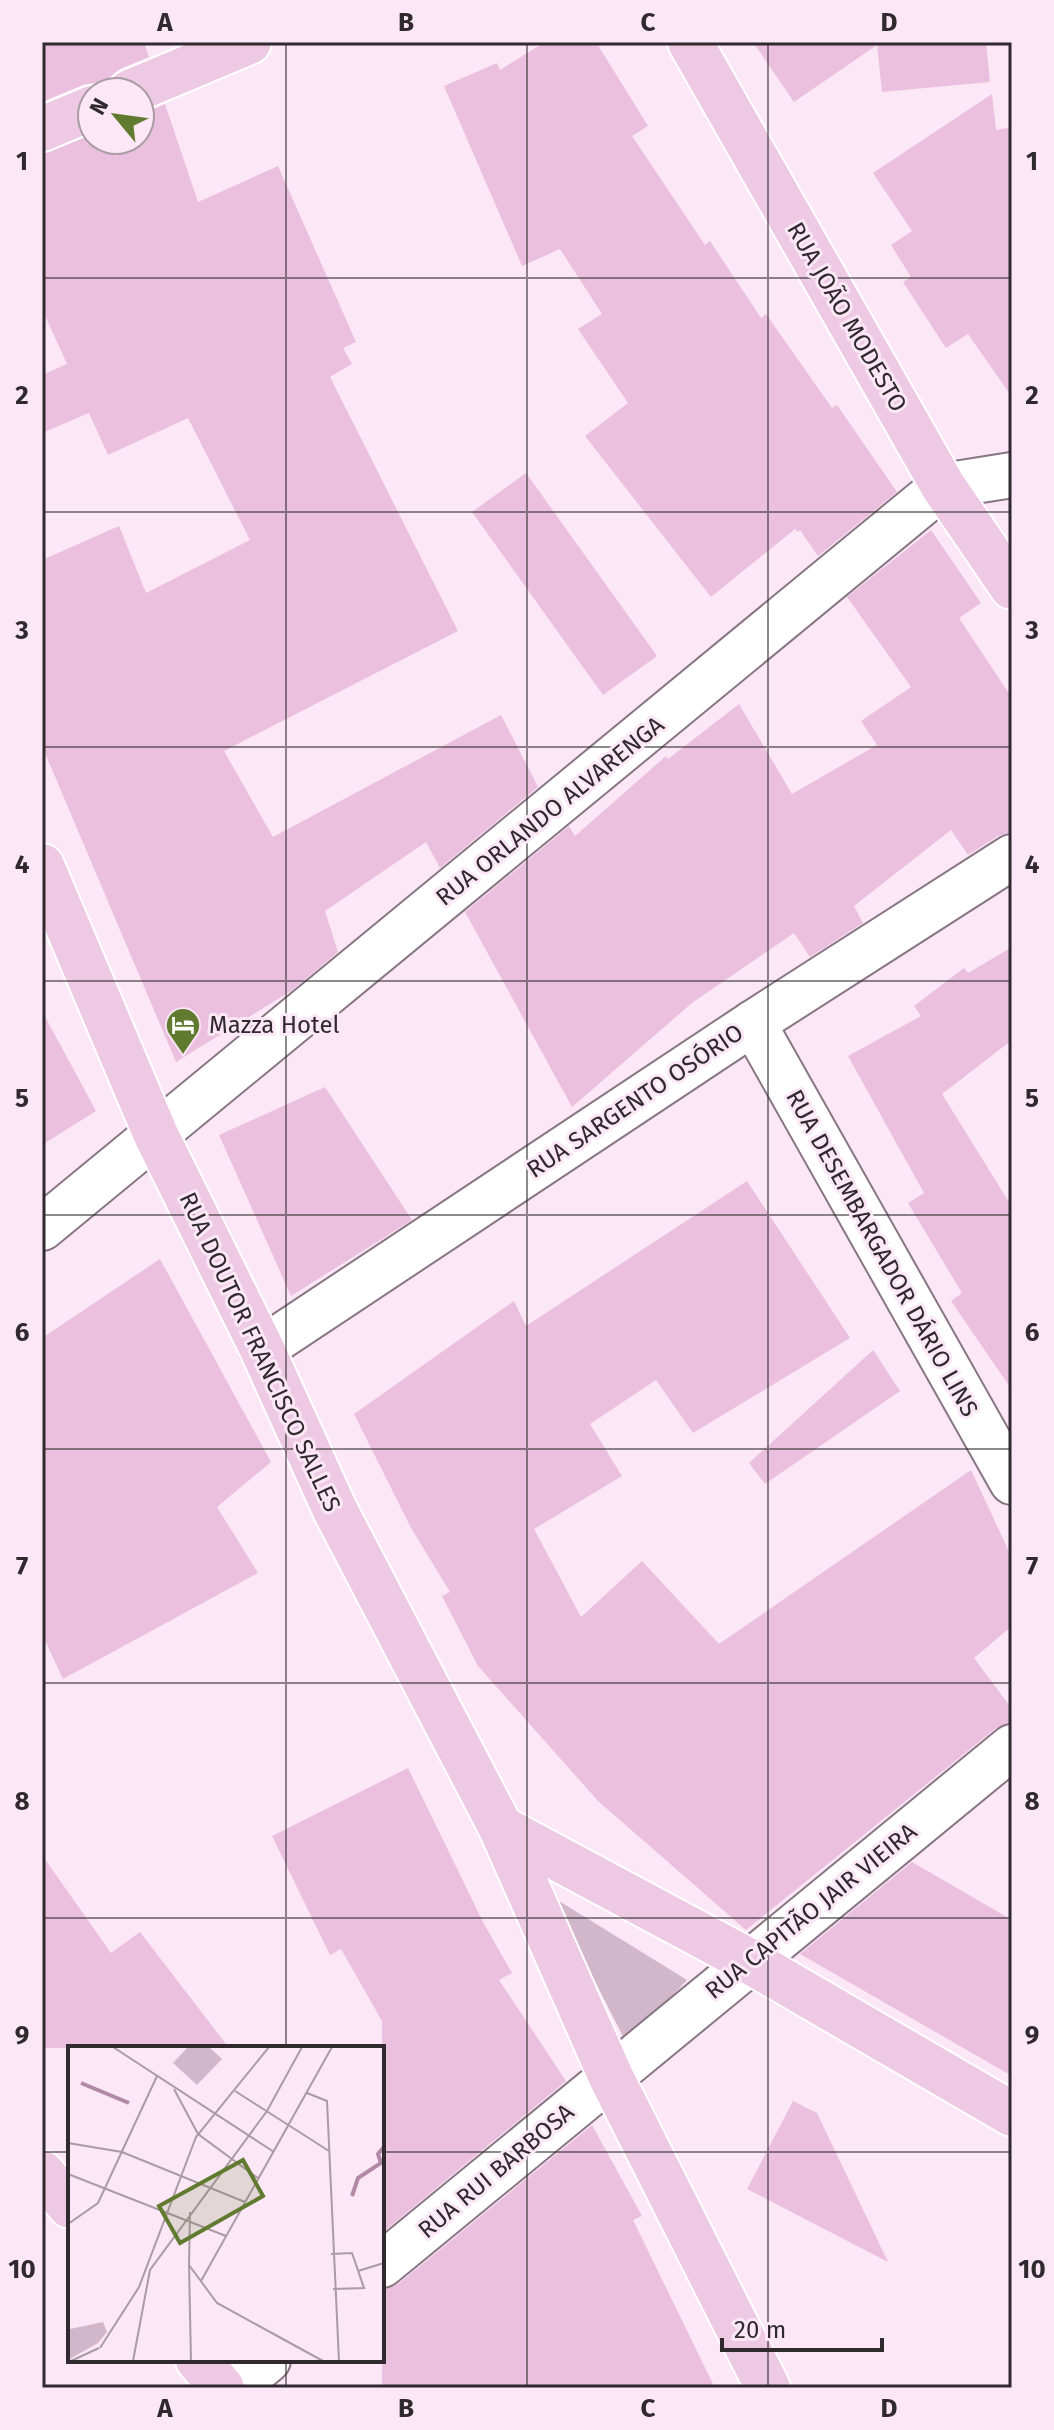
<svg xmlns="http://www.w3.org/2000/svg" width="1054" height="2430" viewBox="0 0 1054 2430" font-family="'Fira Sans',sans-serif">
  <style>
    .green { fill: #d2b7ca }
    .building { fill: #ebc0df }
    .lines { fill: none; stroke-linecap: round; stroke-linejoin: round }
    .minor-casing { stroke: #887683; stroke-width: 48 }
    .major-casing { stroke: #fff; stroke-width: 48 }
    .minor { stroke: #fff; stroke-width: 44 }
    .major { stroke: #edc9e3; stroke-width: 44 }
    .grid { fill: none; stroke: #30292e; stroke-width: 2; stroke-opacity: 0.55 }
    .labels { text-anchor: middle; stroke-width: 6; stroke-linejoin: round; paint-order: stroke }
    .street-label { font-size: 24px; fill: #30292e; stroke: #fbe7f5 }
    .poi-label { font-size: 24px; fill: #30292e; stroke: #fbe7f5; text-anchor: start }
    .inset-river { fill: none; stroke: #b189a6; stroke-width: 4 }
    .inset-road { fill: none; stroke: #aa9ba5; stroke-width: 2 }
    .view { fill: #607b2f; fill-opacity: 0.15; stroke: #607b2f; stroke-width: 4 }
    .inset-edge { fill: none; stroke: #30292e; stroke-width: 4 }
    .neatline { fill: none; stroke: #30292e; stroke-width: 3 }
    .grid-label { font-size: 26px; text-anchor: middle; font-weight: bold; fill: #30292e }
  </style>
  <rect width="100%" height="100%" fill="#fbe7f5"/>
  <!-- green -->
  <polygon class="green" points="551,1896 687,1980 627,2044"/>
  <!-- building -->
  <g class="building">
    <polygon points="42,42 144,42 149,57 120,69 111,76 106,87 94,83 83,85 42,102"/>
    <polygon points="545,42 596,42 648,126 632,136 705,245 710,241 761,318 766,314 832,408 837,405 897,492 818,556 800,530 798,532 795,529 711,597 585,436 628,403 578,329 602,314 560,249 522,266 444,86 497,63 500,70"/>
    <polygon points="753,42 986,42 990,82 882,92 877,45 794,102"/>
    <polygon points="992,94 996,130 1012,127 1012,397 968,334 946,348 903,282 911,277 891,245 912,231 873,173"/>
    <polygon points="165,104 198,202 278,166 356,342 343,348 352,364 330,377 458,631 224,751 273,837 501,715 538,787 440,868 426,842 325,911 338,952 291,991 176,1062 42,746 42,560 119,526 146,593 250,540 188,418 108,455 89,413 42,433 42,375 67,364 42,309 42,153 92,135 92,140 140,140 140,115"/>
    <polygon points="526,473 657,656 603,695 472,512"/>
    <polygon points="931,530 981,603 959,618 1012,698 1012,832 998,836 968,855 951,830 854,906 863,923 810,957 794,933 692,1003 572,1107 465,912 569,826 575,836 666,756 668,759 739,704 792,794 877,745 861,721 911,687 847,597"/>
    <polygon points="1012,947 1012,1040 942,1094 1012,1207 1012,1390 951,1301 962,1293 908,1203 924,1193 848,1056 921,1016 914,1006 964,968 968,973"/>
    <polygon points="42,1011 96,1111 42,1145"/>
    <polygon points="325,1087 412,1220 291,1296 219,1135"/>
    <polygon points="747,1181 850,1338 693,1433 656,1380 590,1424 622,1476 534,1529 581,1617 642,1561 719,1644 971,1470 1012,1558 1012,1626 974,1658 1012,1709 1012,1723 996,1728 746,1930 598,1801 478,1666 442,1596 450,1592 410,1526 354,1414 514,1301 526,1326"/>
    <polygon points="160,1259 271,1462 217,1507 258,1573 63,1679 42,1634 42,1338"/>
    <polygon points="873,1350 900,1391 765,1484 749,1463"/>
    <polygon points="408,1768 484,1924 512,1973 499,1980 566,2081 382,2233 382,2021 341,1949 330,1955 272,1836"/>
    <polygon points="42,1855 111,1953 140,1932 229,2048 42,2048"/>
    <polygon points="912,1862 1012,1920 1012,2076 800,1954"/>
    <polygon points="793,2101 817,2113 888,2262 747,2189"/>
    <polygon points="592,2125 642,2216 633,2220 715,2388 382,2388 382,2289 398,2284"/>
  </g>
  <g class="lines">
    <!-- minor casing -->
    <g class="minor-casing">
      <g id="minor">
        <polyline points="753,1023 1012,1482"/>
        <polyline points="42,1228 943,486 1012,475"/>
        <polyline points="262,1349 753,1023 1012,857"/>
        <polyline points="382,2265 1012,1747"/>
        <polyline points="234,2388 268,2360"/>
      </g>
    </g>
    <!-- major casing -->
    <g class="major-casing">
      <g id="major">
        <polyline points="690,42 943,486 1012,587"/>
        <polyline points="130,92 249,42"/>
        <polyline points="42,129 92,108"/>
        <polyline points="42,866 156,1135 262,1349 335,1510 501,1828 611,2077 768,2388"/>
        <polyline points="501,1828 749,1961 1012,2114"/>
        <polyline points="42,2173 70,2206"/>
        <polyline points="198,2360 222,2388"/>
      </g>
    </g>
    <!-- minor -->
    <use href="#minor" class="minor"/>
    <!-- major -->
    <use href="#major" class="major"/>
  </g>
  <!-- grid -->
  <path class="grid" d="M286 42V2048M527 42V2388M768 42V2388M42 278H1012M42 512H1012M42 747H1012M42 981H1012M42 1215H1012M42 1449H1012M42 1683H1012M42 1918H1012M42 2152H70M382 2152H1012M286 2360V2388"/>
  <!-- icons -->
  <defs>
    <g id="hotel-pin" transform="scale(1.8)"><path d="M0 17L-7.5 6A9.5 9.5 0 1 1 7.5 6Z" fill="#607b2f" stroke="#fbe7f5"/><path d="M-6-4.5h1.5V1H6V5H4.5V3h-9V5H-6ZM-4 0a1.8 1.8 0 1 1 3.6 0ZM.5 0V-2.5h3Q6-2.5 6 0Z" fill="#fff"/></g>
  </defs>
  <g fill-rule="evenodd">
    <use href="#hotel-pin" x="183" y="1025"/>
  </g>
  <g class="labels">
    <!-- street labels -->
    <g class="street-label">
      <text transform="translate(847 317) rotate(60)" y="8">RUA JOÃO MODESTO</text>
      <text transform="translate(550 811) rotate(-39)" y="8">RUA ORLANDO ALVARENGA</text>
      <text transform="translate(635 1101) rotate(-34)" y="8">RUA SARGENTO OSÓRIO</text>
      <text transform="translate(882 1253) rotate(61)" y="8">RUA DESEMBARGADOR DÁRIO LINS</text>
      <text transform="translate(260 1352) rotate(65)" y="8">RUA DOUTOR FRANCISCO SALLES</text>
      <text transform="translate(811 1911) rotate(-39)" y="8">RUA CAPITÃO JAIR VIEIRA</text>
      <text transform="translate(496 2171) rotate(-40)" y="8">RUA RUI BARBOSA</text>
    </g>
    <!-- poi labels -->
    <g class="poi-label">
      <text x="209" y="1033">Mazza Hotel</text>
    </g>
  </g>
  <!-- overview -->
  <g transform="translate(68 2046)">
    <rect width="316" height="316" fill="#fbe7f5"/>
    <path d="M120 1H141L154 13 129 39 105 17ZM35 276 39 286 30 297 0 314 2 283Z" fill="#d2b7ca"/>
    <path class="inset-river" d="M13 37 61 57M284 150 290 132 313 117 310 108 316 101"/>
    <path class="inset-road" d="M45 1 206 106M106 43 130 88 191 133M167 45 261 105M239 47 259 55 271 315M0 97 54 106 177 156M0 128 158 190M122 166 121 219 149 257 255 315M0 178 30 157 89 30M263 208 284 207 296 242 265 243M121 219 123 315M290 225 316 217M133 235 264 1M32 302 71 241 128 91 201 1M3 315 31 302M65 315 82 224 199 65 234 1"/>
    <path class="view" d="M175 114 195 150 112 197 91 160Z"/>
    <rect width="316" height="316" class="inset-edge"/>
  </g>
  <!-- border -->
  <rect width="1054" height="2430" fill="none" stroke="#fbe7f5" stroke-width="88"/>
  <!-- north arrow -->
  <g transform="translate(116 116) rotate(299)"><circle r="38" fill="#fbe7f5" stroke="#aa9ba5" stroke-width="2"/>
  <path d="M0-6L14 30L0 20L-14 30Z" fill="#607b2f"/>
  <text y="-12" font-size="22" font-weight="bold" text-anchor="middle" fill="#30292e">N</text>
  </g>
  <!-- scale -->
  <path d="M722 2338v12h160v-12" fill="none" stroke="#30292e" stroke-width="4"/>
  <text x="734" y="2338" font-size="24" fill="#30292e" stroke="#fbe7f5" stroke-width="6" paint-order="stroke">20 m</text>
  <rect x="44" y="44" width="966" height="2342" class="neatline"/>
  <g class="grid-label">
    <text x="165" y="31">A</text>
    <text x="406" y="31">B</text>
    <text x="648" y="31">C</text>
    <text x="889" y="31">D</text>
    <text x="22" y="170">1</text>
    <text x="1032" y="170">1</text>
    <text x="22" y="404">2</text>
    <text x="1032" y="404">2</text>
    <text x="22" y="639">3</text>
    <text x="1032" y="639">3</text>
    <text x="22" y="873">4</text>
    <text x="1032" y="873">4</text>
    <text x="22" y="1107">5</text>
    <text x="1032" y="1107">5</text>
    <text x="22" y="1341">6</text>
    <text x="1032" y="1341">6</text>
    <text x="22" y="1575">7</text>
    <text x="1032" y="1575">7</text>
    <text x="22" y="1810">8</text>
    <text x="1032" y="1810">8</text>
    <text x="22" y="2044">9</text>
    <text x="1032" y="2044">9</text>
    <text x="22" y="2278">10</text>
    <text x="1032" y="2278">10</text>
    <text x="165" y="2417">A</text>
    <text x="406" y="2417">B</text>
    <text x="648" y="2417">C</text>
    <text x="889" y="2417">D</text>
  </g>
</svg>
